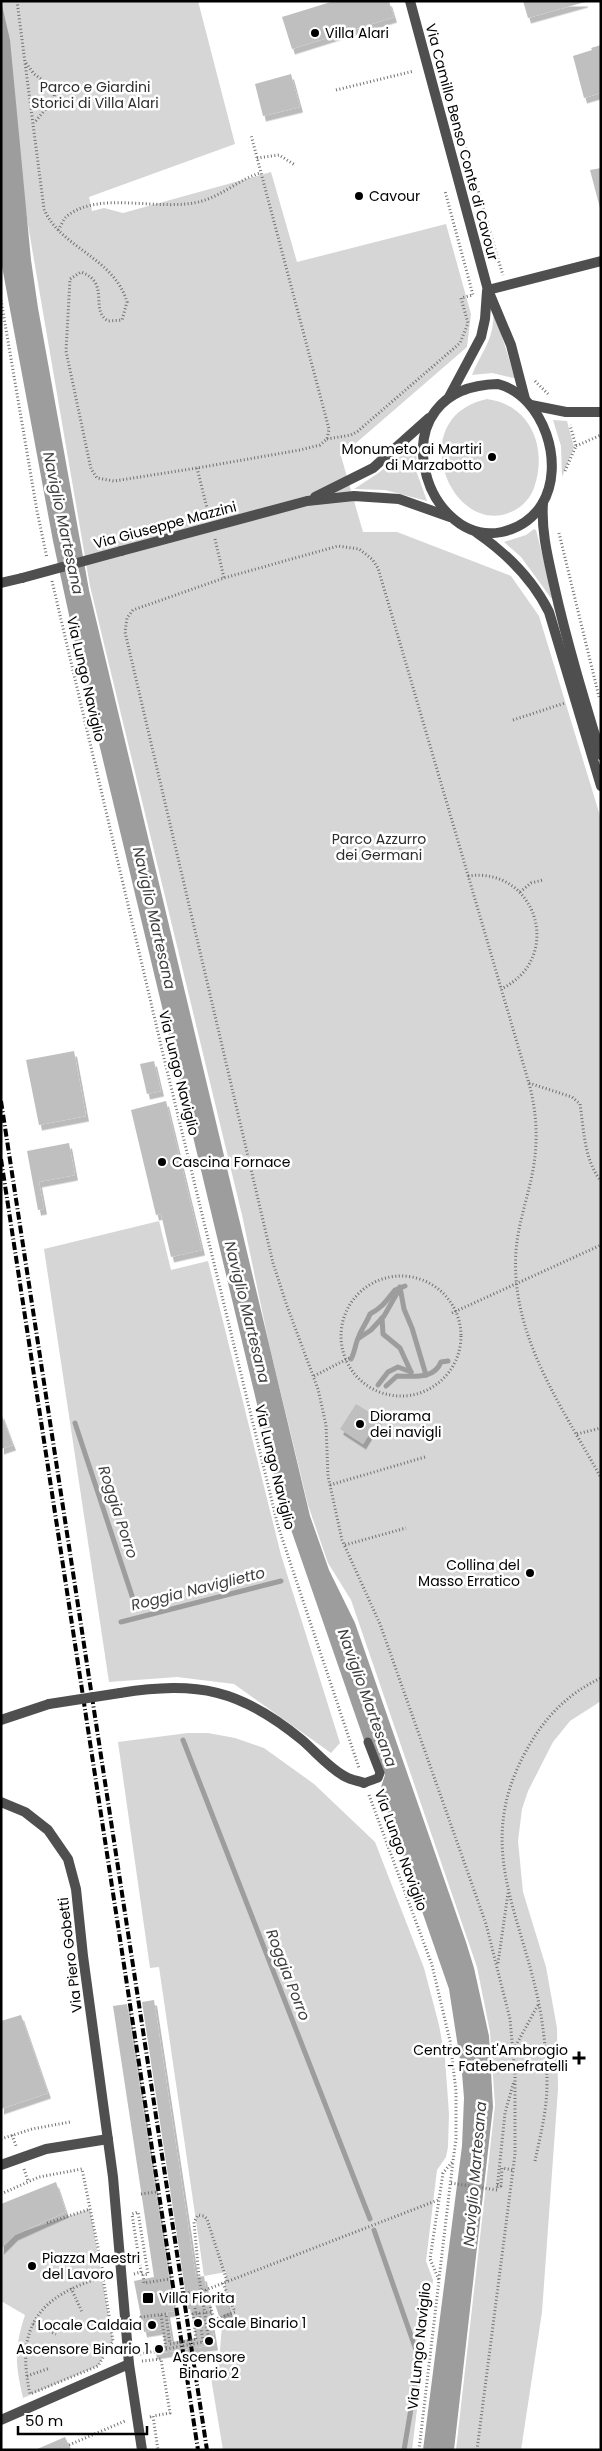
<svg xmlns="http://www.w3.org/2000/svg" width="602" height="2451" viewBox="0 0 602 2451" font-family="Poppins,sans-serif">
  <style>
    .green { fill: #d6d6d6 }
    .water { fill: #9d9d9d }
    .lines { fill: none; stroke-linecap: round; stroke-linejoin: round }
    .stream { stroke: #9d9d9d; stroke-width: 5 }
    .building { fill: #bfbfbf; filter: url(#shadow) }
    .path { stroke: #717171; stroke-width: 3; stroke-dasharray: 1 2.5; stroke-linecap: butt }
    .service { stroke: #4f4f4f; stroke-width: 9 }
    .minor { stroke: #4f4f4f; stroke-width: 10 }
    .tertiary { stroke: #4f4f4f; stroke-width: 10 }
    .rail { stroke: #000; stroke-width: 4; stroke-dasharray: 8 2.5 1 2.5; stroke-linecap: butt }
    .path-bridge { stroke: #717171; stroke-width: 3; stroke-dasharray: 1 2.5; stroke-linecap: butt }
    .minor-bridge { stroke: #4f4f4f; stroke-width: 10 }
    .tertiary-bridge { stroke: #4f4f4f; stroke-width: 10 }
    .poi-dot { fill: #000; stroke: #fff; stroke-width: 2 }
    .labels { text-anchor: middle; stroke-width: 5; stroke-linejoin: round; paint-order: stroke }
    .poi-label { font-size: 14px; fill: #000; stroke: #fff; text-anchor: start }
    .park-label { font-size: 14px; fill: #2d2d2d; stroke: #fff }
    .street-label { font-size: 14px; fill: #000; stroke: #fff }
    .water-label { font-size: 15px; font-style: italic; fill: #3e3e3e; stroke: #fff }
  </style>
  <defs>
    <filter id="shadow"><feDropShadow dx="3" dy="5.5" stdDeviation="0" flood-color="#0004"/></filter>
  </defs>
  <rect width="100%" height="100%" fill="#fff"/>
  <!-- green -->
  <g class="green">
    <polygon points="1,1 198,1 235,144 89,197 92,211 104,208 123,213 271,172 297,262 446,224 471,314 467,347 341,456 363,532 397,532 511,576 539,616 601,819 601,1701 570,1721 553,1742 528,1791 522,1809 518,1841 523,1892 546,1967 557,2028 558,2089 542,2312 521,2450 456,2450 495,2105 490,2032 477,1967 351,1600 328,1563 308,1505 269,1344 242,1215 90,586 27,219"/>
    <path d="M493 308 515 378H513L492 373 472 375C482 350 496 338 493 308Z"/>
    <path d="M487 399C531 405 548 448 534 488 530 499 521 508 511 512 450 538 403 417 487 399Z"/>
    <polygon points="553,420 567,421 574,447 562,477 561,446"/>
    <polygon points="416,444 417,473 427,501 385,490 354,489 377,474"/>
    <polygon points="534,529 536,530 553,598 551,598 521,557 504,542 526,535"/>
    <polygon points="159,1221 171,1270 208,1261 281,1555 340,1743 331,1753 234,1684 177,1677 109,1682 44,1249"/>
    <polygon points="188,1733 208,1733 235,1738 264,1748 314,1784 375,1842 424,1968 439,2025 445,2058 449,2114 448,2147 446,2157 437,2170 426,2261 433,2280 412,2450 223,2450 211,2378 218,2377 226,2272 204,2276 159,1967 150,1968 118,1742"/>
    <path d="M90 2209 113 2341 98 2366 23 2398C15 2363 14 2349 25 2315L1 2301V2244L10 2236Z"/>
  </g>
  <!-- water -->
  <polygon class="water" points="1,1 10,40 31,260 38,308 89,590 310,1516 329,1570 355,1623 466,1942 474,1968 489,2036 493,2107 454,2450 423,2450 462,2146 464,2098 462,2073 449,1989 380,1790 385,1775 372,1740 365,1743 278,1492 75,643 53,541 1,261"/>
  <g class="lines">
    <!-- stream -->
    <g class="stream">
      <polyline points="400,1287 404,1309 412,1328 426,1375"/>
      <polyline points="382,1318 383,1334 400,1348 411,1372"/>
      <polyline points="359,1338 371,1330 384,1316 400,1288"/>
      <path d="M351 1359C355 1352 355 1344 359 1336 362 1328 367 1322 370 1314 383 1307 386 1301 395 1290L405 1286"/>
      <polyline points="378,1385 388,1372 398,1367 411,1372"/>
      <path d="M386 1386 397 1376C413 1376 434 1380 441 1362L448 1361"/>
      <polyline points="75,1423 136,1608"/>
      <polyline points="121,1622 281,1581"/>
      <polyline points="183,1740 370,2219"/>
      <polyline points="374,2230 416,2350 416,2379 404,2450"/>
    </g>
  </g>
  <!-- building -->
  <g class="building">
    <polygon points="334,1 389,1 394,17 292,49 282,17"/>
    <polygon points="523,1 585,1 585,2 528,18"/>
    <polygon points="601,45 601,93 584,98 573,56 592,50 591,48"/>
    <polygon points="291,74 300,107 263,116 255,84"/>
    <polygon points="601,168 601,208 600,208 590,170"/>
    <polygon points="74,1051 86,1116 39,1125 26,1060"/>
    <polygon points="154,1061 161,1091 147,1094 140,1064"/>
    <polygon points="166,1101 202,1250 171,1257 161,1214 156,1215 131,1110"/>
    <polygon points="69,1143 75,1175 39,1182 44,1209 38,1210 27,1151"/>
    <polygon points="356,1404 379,1418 363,1444 340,1429"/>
    <polygon points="1,1413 13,1445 1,1449"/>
    <polygon points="154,2000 196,2277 204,2276 215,2345 154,2354 153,2347 165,2345 162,2329 144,2332 134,2281 154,2277 113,2006 127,2004 174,2311 167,2312 172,2342 196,2338 191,2309 188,2309 142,2002"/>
    <polygon points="21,2015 48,2093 1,2109 1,2021"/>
    <polygon points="56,2182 66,2212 15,2235 1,2249 1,2204"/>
    <polygon points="225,2298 230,2312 219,2316 214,2301"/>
    <polygon points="65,2437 71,2450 35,2450"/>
  </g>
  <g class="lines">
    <!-- path -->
    <g class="path">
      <path d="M17 1 44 209C60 248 114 257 127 302L122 320 108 321C89 309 111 283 81 272L70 279 66 351 91 469 97 478 114 481 197 468 300 450 320 445 327 439 329 429 251 135"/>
      <polyline points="26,63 34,74 55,89 54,99 34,123"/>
      <polyline points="336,90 414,71"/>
      <polyline points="456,114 496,253"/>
      <polyline points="257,158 279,155 295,165"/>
      <path d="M58 230C61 226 63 220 66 217 98 189 163 213 202 201 223 195 240 179 260 173"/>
      <polyline points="491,254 496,253 503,275"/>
      <polyline points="1,300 37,511 47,558"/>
      <polyline points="535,381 548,394"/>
      <polyline points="327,439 351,435 358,431 460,343 468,323 461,298 473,295 445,191"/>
      <polyline points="576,446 601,435"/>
      <polyline points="197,468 209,516"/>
      <polyline points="565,471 576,446 570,425"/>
      <polyline points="559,533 599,697"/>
      <polyline points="215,539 224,578"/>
      <polyline points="52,581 163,1054 278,1526 359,1768"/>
      <polyline points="513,720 565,703"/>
      <path d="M468 876C537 866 565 959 501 989"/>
      <polyline points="520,892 531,883 543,880"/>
      <path d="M529 1083 572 1097 580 1104C584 1130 584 1160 601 1181"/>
      <circle cx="401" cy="1336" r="60"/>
      <polyline points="452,1313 601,1245"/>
      <polyline points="314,1376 349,1358"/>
      <polyline points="577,1434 601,1428"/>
      <polyline points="330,1485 425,1457"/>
      <polyline points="345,1545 406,1528"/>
      <polyline points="369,1795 432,1965 450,2041 456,2091 456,2139 453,2161 443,2173 430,2259 439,2280 419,2450"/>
      <polyline points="498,1963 508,1893"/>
      <polyline points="514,2049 538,2005"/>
      <polyline points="12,2135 16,2146"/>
      <polyline points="1,2139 32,2129 70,2122"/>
      <path d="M535 2161C539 2142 544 2122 546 2102 549 2074 545 2042 541 2015 524 1916 472 1849 526 1751 544 1718 567 1694 601 1678"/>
      <polyline points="24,2169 28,2181"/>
      <polyline points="451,2183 497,2190 505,2113 514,2081"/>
      <polyline points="497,2185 501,2186 502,2168 513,2170"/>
      <polyline points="1,2194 39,2177 82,2169 104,2277"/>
      <polyline points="141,2194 156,2192"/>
      <polyline points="47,2223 90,2209"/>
      <polyline points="134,2274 141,2272 132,2214 138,2212 148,2274 143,2275 144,2283 170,2279"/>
      <path d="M103 2277 113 2341 98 2366 30 2394C15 2326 39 2296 103 2277Z"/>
      <polyline points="439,2279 453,2161"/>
      <polyline points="223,2283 235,2312 214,2320 206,2290 208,2289 438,2200"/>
      <polyline points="71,2288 82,2312"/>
      <polyline points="185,2293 206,2290"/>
      <polyline points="195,2308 196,2314"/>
      <polyline points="199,2313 203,2342 209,2341 199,2277 194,2222 198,2215 204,2216 207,2219 227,2281"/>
      <polyline points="33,2324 56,2334"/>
      <polyline points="137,2325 141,2324 141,2317 166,2314 170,2344"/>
      <polyline points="196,2339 193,2314 212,2312"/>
      <polyline points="140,2354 166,2349 161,2315"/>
      <polyline points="142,2361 161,2359 170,2413 153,2416"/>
      <polyline points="27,2376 50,2368"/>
      <polyline points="150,2417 153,2416 158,2450"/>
      <polyline points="69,2445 125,2421"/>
      <path d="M477 2450 515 2154V2076L510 2019 486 1924 380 1624 342 1540 328 1476 326 1425 318 1389 287 1306 273 1263 125 632 127 618 133 610 224 578 338 546 359 549 372 559 378 568 530 1087C537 1115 538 1142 533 1170 528 1197 518 1224 516 1251 510 1336 563 1408 601 1478"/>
    </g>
    <!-- service -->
    <polyline class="service" points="364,1783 378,1778 380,1773 368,1742"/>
    <!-- minor -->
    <g class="minor">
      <polyline points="410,1 488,290 511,345 525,399"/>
      <polyline points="488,290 601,261"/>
      <polyline points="449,397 481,337 485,319 487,291"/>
      <path d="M120 1693C198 1681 240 1689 302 1740 316 1752 330 1769 346 1777 351 1780 359 1781 364 1783"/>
      <polyline points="1,1720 49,1704"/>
      <polyline points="1,1802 25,1812 48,1830 68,1859 76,1889 83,1956 113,2177 129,2364 142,2450"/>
      <polyline points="1,2165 46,2149 108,2139"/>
      <polyline points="1,2420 129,2364"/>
    </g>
    <!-- tertiary -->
    <g class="tertiary">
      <path d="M498 384C544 396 566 465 542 504 533 519 519 528 502 532 423 549 375 387 498 384Z"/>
      <polyline points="531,405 566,412 601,412"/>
      <polyline points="315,497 373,468 429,418"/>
      <path d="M543 503C541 531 548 558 554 585 567 643 584 699 601 755"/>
      <path d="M477 533C506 553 533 580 549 612L601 786"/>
      <polyline points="121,551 307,501 354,496 399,499 450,517"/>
      <polyline points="1,583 22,578"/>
    </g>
    <!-- rail -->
    <g class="rail">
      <polyline points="1,1101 207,2450"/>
      <polyline points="1,1159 198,2450"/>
    </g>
    <!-- path-bridge -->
    <g class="path-bridge">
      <polyline points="170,2344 196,2339"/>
      <polyline points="166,2349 203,2342"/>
    </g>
    <!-- minor-bridge -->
    <polyline class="minor-bridge" points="49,1704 120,1693"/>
    <!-- tertiary-bridge -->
    <polyline class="tertiary-bridge" points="22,578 121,551"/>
  </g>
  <!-- markers -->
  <g class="poi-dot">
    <circle cx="315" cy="33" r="5"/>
    <circle cx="359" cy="196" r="5"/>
    <circle cx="492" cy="457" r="5"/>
    <circle cx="162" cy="1162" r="5"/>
    <circle cx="360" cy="1424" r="5"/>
    <circle cx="530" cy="1573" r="5"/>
    <path d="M576.5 2050.5h5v5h5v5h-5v5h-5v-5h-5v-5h5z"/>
    <circle cx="32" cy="2266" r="5"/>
    <rect x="142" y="2292" width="12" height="12" rx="2.5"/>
    <circle cx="198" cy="2323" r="5"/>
    <circle cx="152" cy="2325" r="5"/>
    <circle cx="209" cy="2341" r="5"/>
    <circle cx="159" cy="2349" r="5"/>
  </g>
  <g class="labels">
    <!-- poi labels -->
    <g class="poi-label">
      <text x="325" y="38">Villa Alari</text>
      <text x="369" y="201">Cavour</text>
      <text x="482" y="454" text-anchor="end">Monumeto ai Martiri<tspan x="482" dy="16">di Marzabotto</tspan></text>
      <text x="172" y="1167">Cascina Fornace</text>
      <text x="370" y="1421">Diorama<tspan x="370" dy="16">dei navigli</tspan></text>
      <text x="520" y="1570" text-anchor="end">Collina del<tspan x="520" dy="16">Masso Erratico</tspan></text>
      <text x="568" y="2055" text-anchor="end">Centro Sant'Ambrogio<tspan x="568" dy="16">- Fatebenefratelli</tspan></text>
      <text x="42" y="2263">Piazza Maestri<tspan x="42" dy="16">del Lavoro</tspan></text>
      <text x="159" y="2303">Villa Fiorita</text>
      <text x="208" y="2328">Scale Binario 1</text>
      <text x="142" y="2330" text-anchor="end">Locale Caldaia</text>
      <text x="149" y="2354" text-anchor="end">Ascensore Binario 1</text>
      <text x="209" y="2362" text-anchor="middle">Ascensore<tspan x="209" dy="16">Binario 2</tspan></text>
    </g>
    <!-- park labels -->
    <g class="park-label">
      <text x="95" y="92">Parco e Giardini<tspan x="95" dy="16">Storici di Villa Alari</tspan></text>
      <text x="379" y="844">Parco Azzurro<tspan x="379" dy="16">dei Germani</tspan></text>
    </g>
    <!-- street labels -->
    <g class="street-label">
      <text transform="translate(462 142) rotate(75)" y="5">Via Camillo Benso Conte di Cavour</text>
      <text transform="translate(165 525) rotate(-15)" y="5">Via Giuseppe Mazzini</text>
      <text transform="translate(86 679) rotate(77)" y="5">Via Lungo Naviglio</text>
      <text transform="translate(179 1073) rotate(76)" y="5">Via Lungo Naviglio</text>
      <text transform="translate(275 1467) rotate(76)" y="5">Via Lungo Naviglio</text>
      <text transform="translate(401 1850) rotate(70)" y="5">Via Lungo Naviglio</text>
      <text transform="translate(70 1955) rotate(-97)" y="5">Via Piero Gobetti</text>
      <text transform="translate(419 2346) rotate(-84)" y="5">Via Lungo Naviglio</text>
    </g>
    <!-- water labels -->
    <g class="water-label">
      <text transform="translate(63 523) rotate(78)" y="5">Naviglio Martesana</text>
      <text transform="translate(154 918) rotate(77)" y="5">Naviglio Martesana</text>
      <text transform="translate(247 1312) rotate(76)" y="5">Naviglio Martesana</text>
      <text transform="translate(118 1512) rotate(72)" y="5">Roggia Porro</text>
      <text transform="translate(198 1589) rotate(-14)" y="5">Roggia Naviglietto</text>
      <text transform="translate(367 1698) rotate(70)" y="5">Naviglio Martesana</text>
      <text transform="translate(288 1975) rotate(69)" y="5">Roggia Porro</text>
      <text transform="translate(475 2174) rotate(-85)" y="5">Naviglio Martesana</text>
    </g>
  </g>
  <!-- border -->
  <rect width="602" height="2451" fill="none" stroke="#000000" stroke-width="5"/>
  <!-- scale -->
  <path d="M18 2426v8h129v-8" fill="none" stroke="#000000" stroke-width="2.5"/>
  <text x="25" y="2426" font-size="15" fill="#000000" stroke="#ffffff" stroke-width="4" paint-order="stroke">50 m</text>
</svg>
